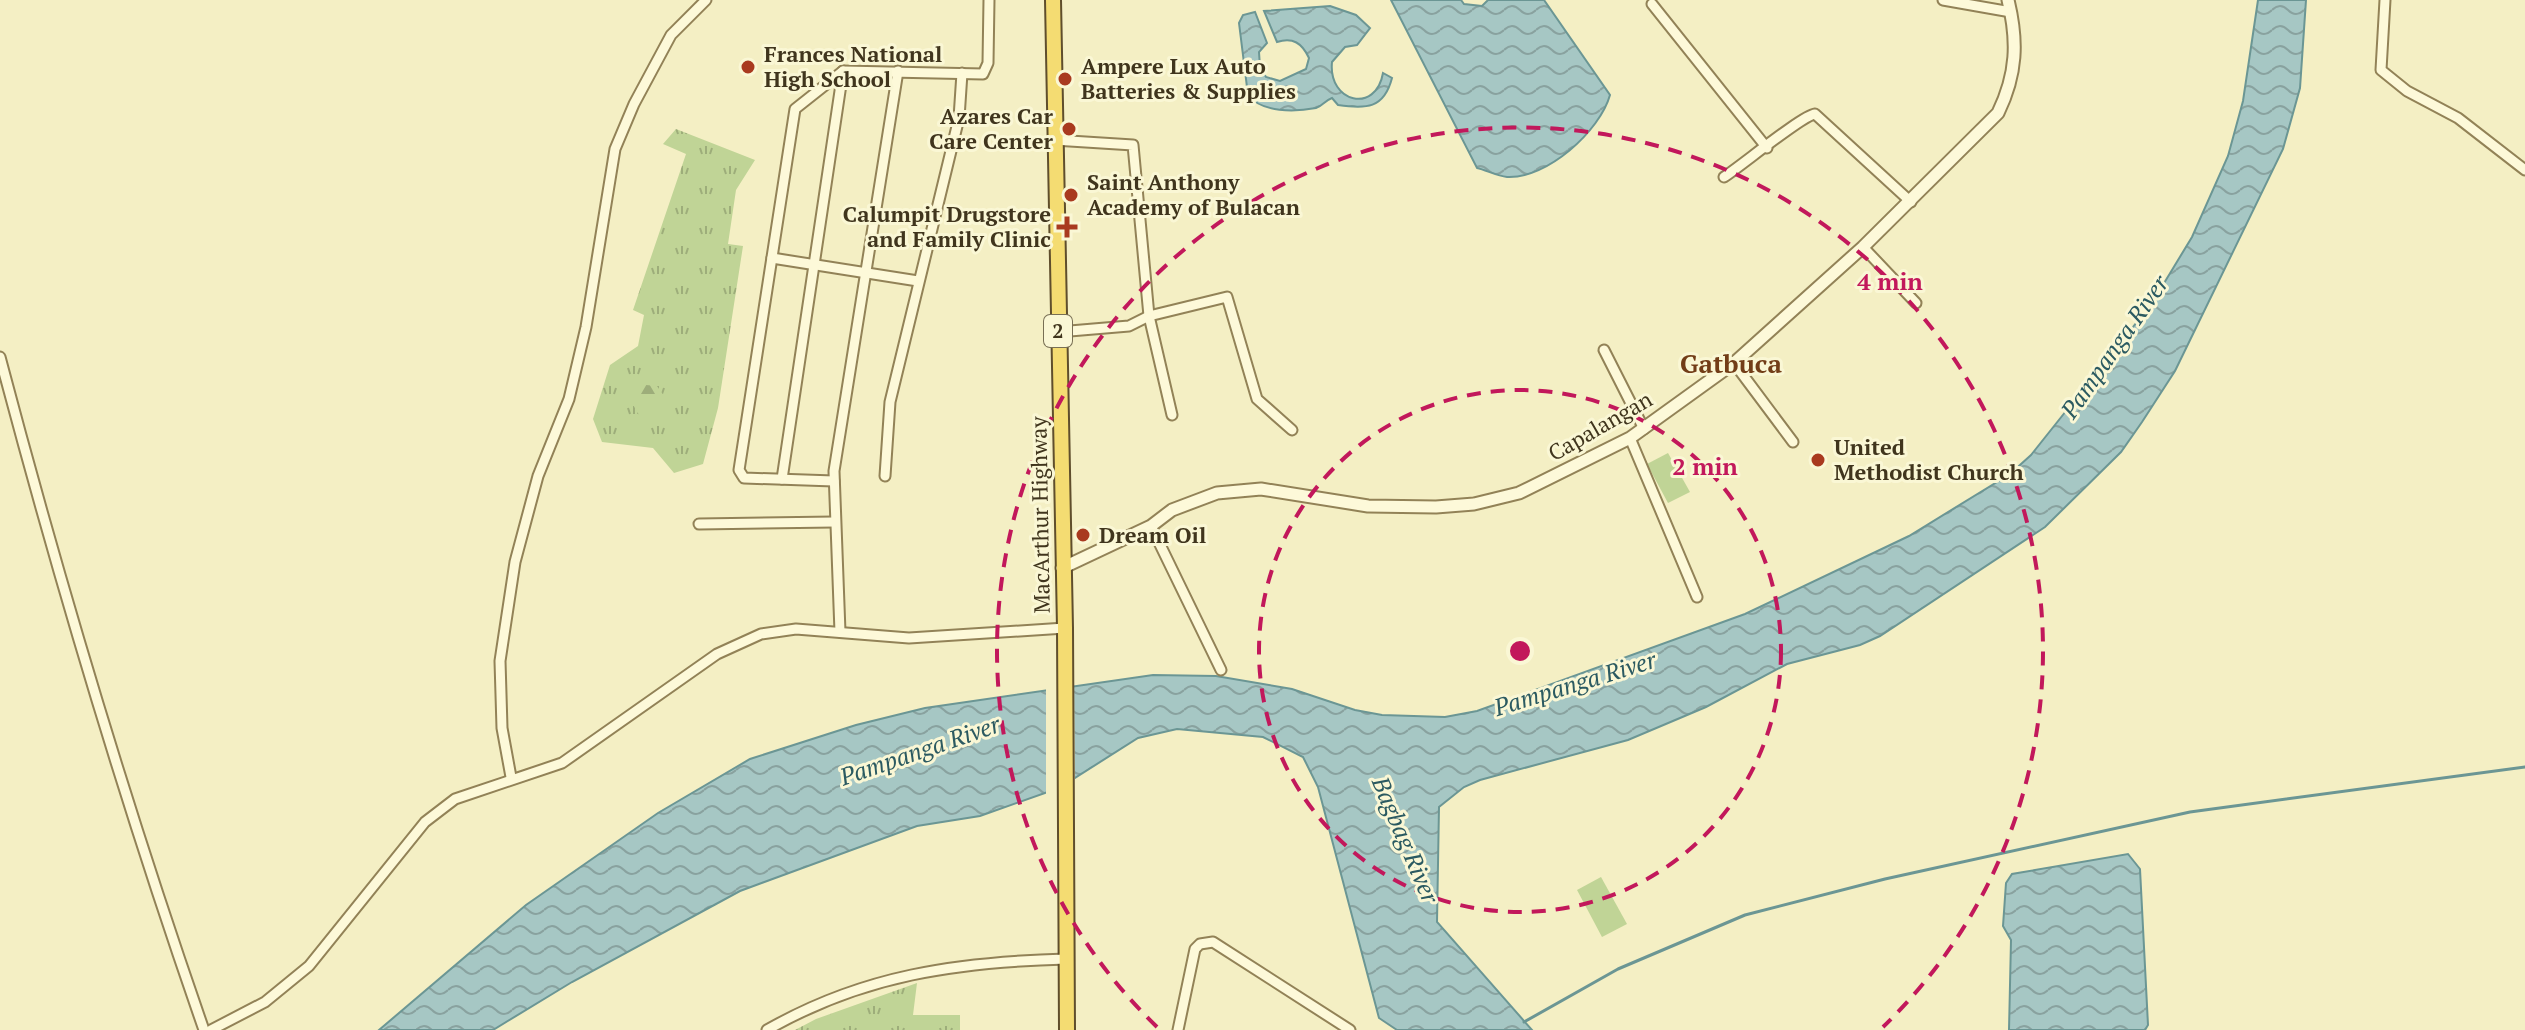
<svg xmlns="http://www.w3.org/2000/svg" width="2525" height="1030" viewBox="0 0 2525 1030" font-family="'PT Serif',serif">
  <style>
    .grass { fill: url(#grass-tufts) }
    .forest { fill: url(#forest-firs) }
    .pitch { fill: #c0d496 }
    .water { fill: url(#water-waves); stroke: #6b9694; stroke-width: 2 }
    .pier { fill: #f4efc4 }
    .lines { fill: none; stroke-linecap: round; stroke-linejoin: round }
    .stream { stroke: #6b9694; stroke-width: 3 }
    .minor-casing { stroke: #928257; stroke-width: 13 }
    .tertiary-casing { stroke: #928257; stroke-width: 15 }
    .trunk-casing { stroke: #5f4e2c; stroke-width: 18 }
    .minor { stroke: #fdf9d9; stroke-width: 9 }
    .tertiary { stroke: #fdf9d9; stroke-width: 11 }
    .trunk { stroke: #f4dc72; stroke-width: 14 }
    .ring { fill: none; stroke: #c2185b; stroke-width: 4; stroke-dasharray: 14 10 }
    .poi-dot { fill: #a93a1f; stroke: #faf7d5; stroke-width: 3 }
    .labels { text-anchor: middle; stroke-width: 6; stroke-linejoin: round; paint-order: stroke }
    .shield { fill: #faf7d5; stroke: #786f54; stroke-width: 2 }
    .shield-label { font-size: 20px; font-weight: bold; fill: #40351d }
    .poi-label { font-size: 22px; font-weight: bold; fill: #40351d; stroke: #faf7d5; text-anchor: start }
    .street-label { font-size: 22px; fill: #40351d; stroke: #faf7d5 }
    .water-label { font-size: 24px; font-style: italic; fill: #2b5a61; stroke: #faf7d5 }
    .quarter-label { font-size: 26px; font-weight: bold; fill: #723d17; stroke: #faf7d5 }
    .centre { fill: #c2185b; stroke: #faf7d5; stroke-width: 4 }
    .ring-label { font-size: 24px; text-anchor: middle; font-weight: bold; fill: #c2185b; stroke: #faf7d5; stroke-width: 6; stroke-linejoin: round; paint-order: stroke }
  </style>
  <defs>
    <pattern id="grass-tufts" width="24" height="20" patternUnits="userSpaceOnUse" patternTransform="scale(2)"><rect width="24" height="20" fill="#c0d496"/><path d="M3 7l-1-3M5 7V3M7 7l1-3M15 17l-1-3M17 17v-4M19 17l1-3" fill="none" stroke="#9dad7a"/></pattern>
    <pattern id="forest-firs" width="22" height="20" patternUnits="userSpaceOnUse" patternTransform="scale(2)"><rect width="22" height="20" fill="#c0d496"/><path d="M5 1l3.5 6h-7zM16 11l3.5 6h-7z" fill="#9dad7a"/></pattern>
    <pattern id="water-waves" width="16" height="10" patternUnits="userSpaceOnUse" patternTransform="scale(2)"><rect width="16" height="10" fill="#a6c7c4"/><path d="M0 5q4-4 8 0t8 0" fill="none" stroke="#89a29f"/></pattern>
  </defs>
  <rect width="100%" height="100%" fill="#f4efc4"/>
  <!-- grass -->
  <g class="grass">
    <polygon points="676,129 755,160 736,190 728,244 743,246 718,408 703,464 674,473 653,448 602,442 593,419 610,365 638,346 644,315 633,310 686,154 663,144"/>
    <polygon points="917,983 913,1015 960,1015 960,1030 795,1030 816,1019"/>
  </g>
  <!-- forest -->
  <polygon class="forest" points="646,385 657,386 664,396 663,407 652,418 639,415 632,403 635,388"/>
  <!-- pitch -->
  <g class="pitch">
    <polygon points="1668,453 1690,492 1668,503 1647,464"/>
    <polygon points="1601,877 1627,924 1602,937 1577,890"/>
  </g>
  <!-- water -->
  <g class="water">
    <path d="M1391 0H1461L1464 4 1482 6 1488 0H1544L1610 95C1600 131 1547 179 1507 177 1497 176 1486 170 1477 168Z"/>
    <polygon points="2258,0 2306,0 2300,88 2283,149 2175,371 2142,422 2121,452 2045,527 1880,636 1860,645 1787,664 1706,707 1628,740 1480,780 1464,787 1439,807 1437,922 1532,1030 1397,1030 1379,1018 1318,787 1303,757 1263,737 1177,729 1138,738 1059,788 980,816 917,826 740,891 572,982 493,1030 379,1030 526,905 658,813 750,759 856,725 925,708 1153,675 1216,676 1292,689 1355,710 1382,715 1445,717 1477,711 1745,614 1909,536 2010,474 2031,455 2152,303 2192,237 2228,156 2243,101"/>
    <path d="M1330 6 1356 15 1370 28 1357 45 1345 47 1332 62C1328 103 1376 114 1383 73L1392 78C1384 109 1366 109 1338 105L1332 98C1324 101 1323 106 1316 108 1295 112 1262 113 1248 95L1239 23 1243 15 1255 12 1267 43 1259 52 1260 67 1266 77 1280 81 1306 69 1309 58C1302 43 1293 37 1277 42L1264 11Z"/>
    <polygon points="2128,854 2140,869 2148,1025 2145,1030 2009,1030 2011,940 2003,926 2006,883 2012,874"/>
  </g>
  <!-- pier -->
  <polygon class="pier" points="1074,684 1075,783 1046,796 1046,688"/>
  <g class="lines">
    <!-- stream -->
    <polyline class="stream" points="1524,1022 1618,969 1745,915 1885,879 2190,812 2525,767"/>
    <!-- minor casing -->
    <g class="minor-casing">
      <g id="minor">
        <polyline points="1943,0 2011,12"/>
        <polyline points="2385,0 2381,70 2407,91 2458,118 2525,170"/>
        <polyline points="1652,4 1767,148"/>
        <polyline points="1054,140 1133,145 1149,316 1172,415"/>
        <path d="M1724 177C1741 166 1803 115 1815 114L1911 202"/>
        <polyline points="1863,247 1916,303"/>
        <polyline points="772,258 918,281"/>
        <polyline points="1058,332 1129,326 1149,316 1227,297 1257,399 1292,430"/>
        <polyline points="1604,350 1644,429"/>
        <path d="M0 357C60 584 127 809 204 1030"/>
        <polyline points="1734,363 1793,442"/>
        <polyline points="1630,438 1697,597"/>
        <polyline points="885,476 890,402 959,118 962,73"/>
        <polyline points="782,479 843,71"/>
        <polyline points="834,481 744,478 739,470 795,109 843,71 983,74 988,63 989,0"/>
        <polyline points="699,524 834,522"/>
        <polyline points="1151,526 1221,670"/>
        <polyline points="840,632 834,471 898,71"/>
        <polyline points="511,777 502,728 500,661 515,562 538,476 569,399 586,327 615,149 634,104 671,35 706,0"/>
        <polyline points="211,1030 265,1002 309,966 425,822 455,799 562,763 717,654 761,634 796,629 909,638 1065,628"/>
        <path d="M767 1030C863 975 957 962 1066 959"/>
        <polyline points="1178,1030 1195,949 1200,944 1213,942 1350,1030"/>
      </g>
    </g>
    <!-- tertiary casing -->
    <g class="tertiary-casing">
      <path id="tertiary" d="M1062 568 1151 526 1172 510 1217 493 1261 489 1368 506 1436 507 1474 504 1519 493 1630 438 1734 363 1863 247 1998 113C2017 74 2018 41 2008 0"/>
    </g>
    <!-- trunk casing -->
    <g class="trunk-casing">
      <polyline id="trunk" points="1053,0 1065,628 1067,1030"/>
    </g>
    <!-- minor -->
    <use href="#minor" class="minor"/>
    <!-- tertiary -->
    <use href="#tertiary" class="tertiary"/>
    <!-- trunk -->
    <use href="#trunk" class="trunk"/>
  </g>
  <!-- distance rings -->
  <g class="ring">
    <circle cx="1520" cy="651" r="261"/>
    <path d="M1157 1027A523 523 0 1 1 1883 1027"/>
  </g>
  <!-- markers -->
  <g class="poi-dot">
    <circle cx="748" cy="67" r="8"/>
    <circle cx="1065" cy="79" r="8"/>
    <circle cx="1069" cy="129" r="8"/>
    <circle cx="1071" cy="195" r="8"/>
    <path d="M1063 215h8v8h8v8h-8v8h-8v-8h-8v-8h8z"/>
    <circle cx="1818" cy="460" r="8"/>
    <circle cx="1083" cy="535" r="8"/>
  </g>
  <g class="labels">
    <!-- shield labels -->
    <rect class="shield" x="1044" y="315" width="28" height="32" rx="6"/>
    <g class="shield-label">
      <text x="1058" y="338">2</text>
    </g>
    <!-- poi labels -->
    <g class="poi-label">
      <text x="764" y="62">Frances National<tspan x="764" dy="25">High School</tspan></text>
      <text x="1081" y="74">Ampere Lux Auto<tspan x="1081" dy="25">Batteries &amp; Supplies</tspan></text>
      <text x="1053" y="124" text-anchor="end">Azares Car<tspan x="1053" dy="25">Care Center</tspan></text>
      <text x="1087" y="190">Saint Anthony<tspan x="1087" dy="25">Academy of Bulacan</tspan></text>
      <text x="1051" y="222" text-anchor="end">Calumpit Drugstore<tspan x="1051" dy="25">and Family Clinic</tspan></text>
      <text x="1834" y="455">United<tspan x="1834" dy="25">Methodist Church</tspan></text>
      <text x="1099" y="543">Dream Oil</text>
    </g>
    <!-- street labels -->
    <g class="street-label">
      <text transform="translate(1600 426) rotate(-30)" y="8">Capalangan</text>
      <text transform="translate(1040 515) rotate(-91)" y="8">MacArthur Highway</text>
    </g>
    <!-- water labels -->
    <g class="water-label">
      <text transform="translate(2115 347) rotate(-55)" y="8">Pampanga River</text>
      <text transform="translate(1575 684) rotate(-17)" y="8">Pampanga River</text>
      <text transform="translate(920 751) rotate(-19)" y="8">Pampanga River</text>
      <text transform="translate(1405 840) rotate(67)" y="8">Bagbag River</text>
    </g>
    <!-- quarter labels -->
    <g class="quarter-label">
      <text x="1731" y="373">Gatbuca</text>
    </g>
  </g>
  <circle cx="1520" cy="651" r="12" class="centre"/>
  <g class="ring-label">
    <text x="1890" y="290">4 min</text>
    <text x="1705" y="475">2 min</text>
  </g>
</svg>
